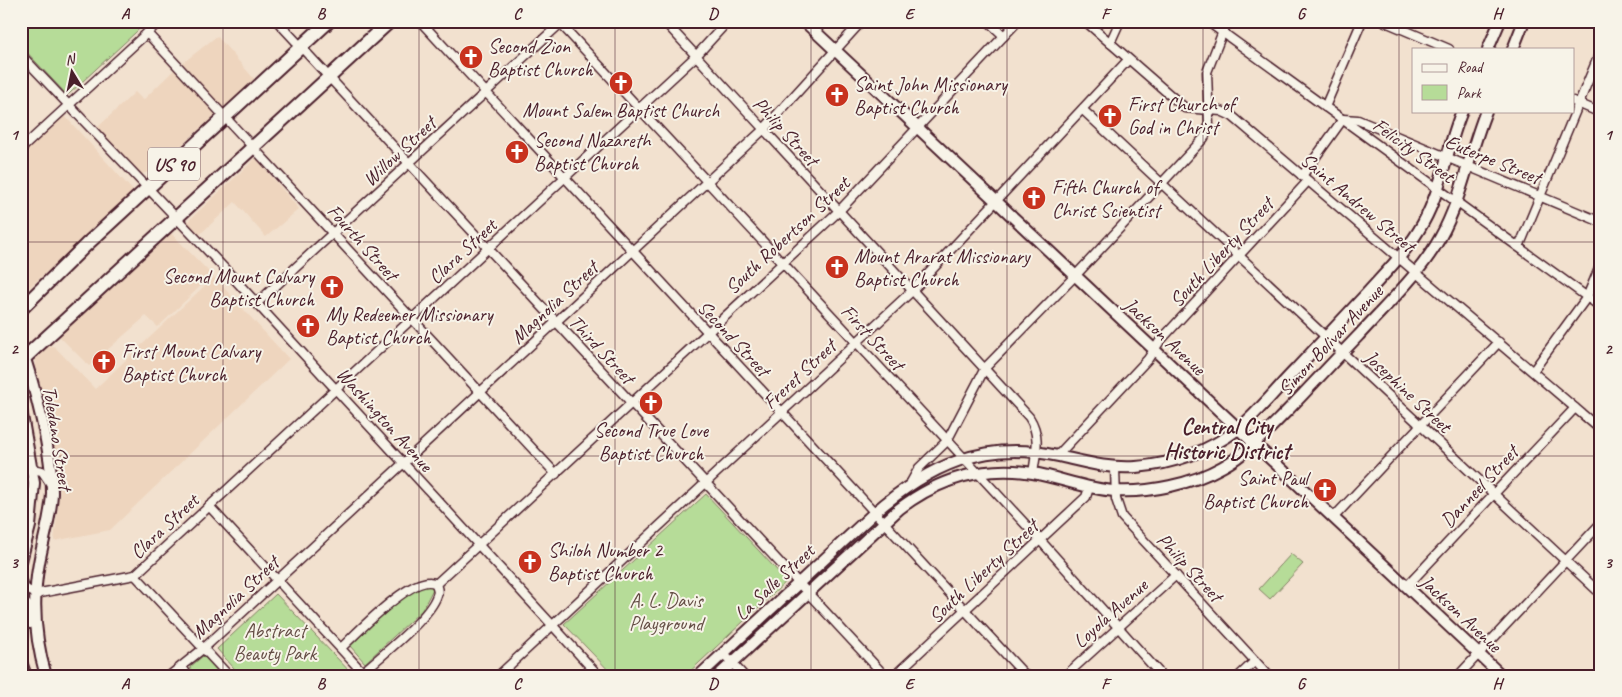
<svg xmlns="http://www.w3.org/2000/svg" width="1622" height="697" viewBox="0 0 1622 697" font-family="Caveat,sans-serif">
  <style>
    .built { fill: #eed5be }
    .green { fill: #b6dc98; stroke: #807e62 }
    .lines { fill: none; stroke-linecap: round; stroke-linejoin: round }
    .minor-casing { stroke: #4a1f2b; stroke-width: 11 }
    .tertiary-casing { stroke: #4a1f2b; stroke-width: 14 }
    .primary-casing { stroke: #4a1f2b; stroke-width: 16 }
    .minor { stroke: #f7f3e8; stroke-width: 8 }
    .tertiary { stroke: #f7f3e8; stroke-width: 10 }
    .primary { stroke: #f7f3e8; stroke-width: 12 }
    .grid { fill: none; stroke: #4a1f2b; stroke-width: 1; stroke-opacity: 0.55 }
    .labels { text-anchor: middle; stroke-width: 4; stroke-linejoin: round; paint-order: stroke }
    .shield { fill: #f7f3e8; stroke: #7e5f64; stroke-width: 1 }
    .shield-label { font-size: 19px; font-weight: bold; fill: #4a1f2b }
    .poi-label { font-size: 20px; fill: #4a1f2b; stroke: #f7f3e8; text-anchor: start }
    .street-label { font-size: 20px; fill: #4a1f2b; stroke: #f7f3e8 }
    .park-label { font-size: 20px; fill: #654e46; stroke: #f7f3e8 }
    .quarter-label { font-size: 22px; font-weight: bold; fill: #4a1f2b; stroke: #f7f3e8 }
    .neatline { fill: none; stroke: #4a1f2b; stroke-width: 2 }
    .grid-label { font-size: 16px; text-anchor: middle; font-weight: bold; fill: #4a1f2b }
  </style>
  <rect width="100%" height="100%" fill="#f2e1cf"/>
  <filter id="ink" filterUnits="userSpaceOnUse"><feTurbulence type="fractalNoise" baseFrequency=".02" numOctaves="2"/><feDisplacementMap in="SourceGraphic" scale="10" xChannelSelector="R" yChannelSelector="G"/><feConvolveMatrix kernelMatrix="1 2 1 2 8 2 1 2 1" color-interpolation-filters="sRGB"/></filter>
  <g filter="url(#ink)">
    <!-- built -->
    <g class="built">
      <polygon points="217,36 255,80 152,171 142,174 97,128 135,92 143,100 174,70"/>
      <polygon points="63,114 135,193 21,295 21,153"/>
      <polygon points="256,158 299,209 266,237 235,202 199,235 187,222"/>
      <polygon points="169,231 212,275 158,327 146,316 89,366 58,335"/>
      <polygon points="214,277 289,359 110,530 54,541 61,481 34,358 47,347 54,346 95,389"/>
    </g>
    <!-- green -->
    <g class="green">
      <polygon points="21,21 148,21 69,94 66,94 21,46"/>
      <polygon points="706,494 787,581 685,676 614,676 564,624"/>
      <polygon points="1291,554 1303,564 1270,599 1259,589"/>
      <path d="M430 584 433 589 422 610 365 663 350 646C367 631 410 586 430 584Z"/>
      <polygon points="276,594 354,676 241,676 217,649"/>
      <polygon points="204,655 223,676 194,676 190,667"/>
    </g>
    <g class="lines">
      <!-- minor casing -->
      <g class="minor-casing">
        <g id="minor">
          <polyline points="277,21 885,676"/>
          <polyline points="420,21 1026,676"/>
          <polyline points="558,21 1040,540 1162,676"/>
          <path d="M664 21 1029 417C1041 435 1036 453 1033 473"/>
          <polyline points="988,21 1004,36"/>
          <polyline points="1085,21 1185,108 1221,111 1232,116 1601,430"/>
          <polyline points="1207,21 1601,307"/>
          <polyline points="1383,21 1449,49"/>
          <polyline points="147,33 556,474"/>
          <polyline points="1110,43 1120,21"/>
          <polyline points="21,55 227,271 599,676"/>
          <polyline points="1573,101 1601,113"/>
          <polyline points="1325,107 1362,21"/>
          <polyline points="1083,110 1601,594"/>
          <polyline points="21,149 160,21"/>
          <polyline points="1302,176 1343,119 1358,120 1601,222"/>
          <polyline points="1519,247 1601,50"/>
          <polyline points="256,304 563,21"/>
          <polyline points="1533,371 1587,297 1601,264"/>
          <polyline points="1058,455 1148,359 1160,341 1308,181"/>
          <polyline points="1115,468 1116,499 1122,517 1269,676"/>
          <polyline points="32,469 42,471 50,483"/>
          <polyline points="910,484 919,468 947,441 985,368 1075,276 1204,138 1209,126 1207,72 1227,21"/>
          <polyline points="209,506 366,676"/>
          <polyline points="1334,517 1499,342"/>
          <polyline points="135,575 229,676"/>
          <polyline points="21,581 26,589 35,594 135,575 696,56 728,21"/>
          <polyline points="436,584 839,211 1018,21"/>
          <polyline points="1407,586 1575,408"/>
          <path d="M341 648C356 634 416 570 436 584 437 587 439 591 437 595 430 618 382 655 363 672"/>
          <polyline points="723,653 744,676"/>
          <polyline points="182,667 188,676"/>
          <polyline points="169,676 204,648 763,130 862,21"/>
          <polyline points="498,676 913,290 1128,60"/>
          <polyline points="894,676 1086,497 1089,488"/>
          <polyline points="1065,676 1176,575"/>
          <polyline points="1239,676 1255,661"/>
          <polyline points="1458,676 1601,523"/>
        </g>
      </g>
      <!-- tertiary casing -->
      <g class="tertiary-casing">
        <g id="tertiary">
          <polyline points="804,21 1502,676"/>
          <polyline points="1488,49 1500,21"/>
          <polyline points="1513,49 1524,21"/>
          <path d="M21 348C35 386 52 453 52 493 51 517 43 540 39 563 32 601 35 639 46 676"/>
          <polyline points="21,410 34,483 30,526 21,561"/>
          <polyline points="21,600 28,607 30,623"/>
          <polyline points="21,662 26,676"/>
          <path d="M699 676 874 513C928 466 985 439 1058 456 1085 462 1108 469 1136 467 1173 464 1209 451 1238 429 1259 412 1277 388 1296 369 1320 343 1345 317 1369 291 1388 270 1409 249 1423 223 1442 189 1447 147 1462 111"/>
          <path d="M718 676 899 509C938 479 984 465 1033 473 1061 478 1086 489 1115 491 1149 493 1192 484 1222 467 1248 453 1267 431 1288 410 1312 385 1335 360 1359 335 1387 304 1420 274 1440 238 1462 199 1469 153 1486 111"/>
        </g>
      </g>
      <!-- primary casing -->
      <g class="primary-casing">
        <g id="primary">
          <polyline points="21,309 86,245 329,21"/>
          <polyline points="21,361 390,21"/>
        </g>
      </g>
      <!-- minor -->
      <use href="#minor" class="minor"/>
      <!-- tertiary -->
      <use href="#tertiary" class="tertiary"/>
      <!-- primary -->
      <use href="#primary" class="primary"/>
    </g>
  </g>
  <!-- grid -->
  <path class="grid" d="M223 21V676M419 21V676M615 21V676M811 21V676M1007 21V676M1203 21V676M1399 21V676M21 242H1601M21 456H1601"/>
  <!-- icons -->
  <defs>
    <g id="church-disc" transform="scale(1.25)"><circle r="9.5" fill="#c8321e" stroke="#f7f3e8"/><path d="M-1.2-6h2.4v3.5h3.3v2.4h-3.3V6h-2.4V-.1h-3.3v-2.4h3.3Z" fill="#fff"/></g>
  </defs>
  <g fill-rule="evenodd">
    <use href="#church-disc" x="471" y="57"/>
    <use href="#church-disc" x="621" y="83"/>
    <use href="#church-disc" x="837" y="95"/>
    <use href="#church-disc" x="1110" y="116"/>
    <use href="#church-disc" x="517" y="152"/>
    <use href="#church-disc" x="1034" y="198"/>
    <use href="#church-disc" x="837" y="267"/>
    <use href="#church-disc" x="332" y="287"/>
    <use href="#church-disc" x="308" y="326"/>
    <use href="#church-disc" x="104" y="362"/>
    <use href="#church-disc" x="651" y="403"/>
    <use href="#church-disc" x="1325" y="490"/>
    <use href="#church-disc" x="530" y="562"/>
  </g>
  <g class="labels">
    <!-- shield labels -->
    <rect class="shield" x="148" y="147.5" width="52" height="33" rx="4"/>
    <g class="shield-label">
      <text x="174" y="171">US 90</text>
    </g>
    <!-- poi labels -->
    <g class="poi-label">
      <text x="488" y="53">Second Zion<tspan x="488" dy="23">Baptist Church</tspan></text>
      <text x="854" y="91">Saint John Missionary<tspan x="854" dy="23">Baptist Church</tspan></text>
      <text x="1128" y="111">First Church of<tspan x="1128" dy="23">God in Christ</tspan></text>
      <text x="621" y="117" text-anchor="middle">Mount Salem Baptist Church</text>
      <text x="534" y="147">Second Nazareth<tspan x="534" dy="23">Baptist Church</tspan></text>
      <text x="1052" y="194">Fifth Church of<tspan x="1052" dy="23">Christ Scientist</tspan></text>
      <text x="854" y="263">Mount Ararat Missionary<tspan x="854" dy="23">Baptist Church</tspan></text>
      <text x="314" y="283" text-anchor="end">Second Mount Calvary<tspan x="314" dy="23">Baptist Church</tspan></text>
      <text x="326" y="321">My Redeemer Missionary<tspan x="326" dy="23">Baptist Church</tspan></text>
      <text x="122" y="358">First Mount Calvary<tspan x="122" dy="23">Baptist Church</tspan></text>
      <text x="651" y="437" text-anchor="middle">Second True Love<tspan x="651" dy="23">Baptist Church</tspan></text>
      <text x="1308" y="485" text-anchor="end">Saint Paul<tspan x="1308" dy="23">Baptist Church</tspan></text>
      <text x="548" y="557">Shiloh Number 2<tspan x="548" dy="23">Baptist Church</tspan></text>
    </g>
    <!-- street labels -->
    <g class="street-label">
      <text transform="translate(786 131) rotate(47)" y="7">Philip Street</text>
      <text transform="translate(1414 150) rotate(36)" y="7">Felicity Street</text>
      <text transform="translate(399 151) rotate(-43)" y="7">Willow Street</text>
      <text transform="translate(1493 159) rotate(22)" y="7">Euterpe Street</text>
      <text transform="translate(1358 202) rotate(40)" y="7">Saint Andrew Street</text>
      <text transform="translate(787 235) rotate(-43)" y="7">South Robertson Street</text>
      <text transform="translate(363 242) rotate(48)" y="7">Fourth Street</text>
      <text transform="translate(462 251) rotate(-43)" y="7">Clara Street</text>
      <text transform="translate(1221 252) rotate(-47)" y="7">South Liberty Street</text>
      <text transform="translate(554 302) rotate(-43)" y="7">Magnolia Street</text>
      <text transform="translate(1165 336) rotate(43)" y="7">Jackson Avenue</text>
      <text transform="translate(873 337) rotate(47)" y="7">First Street</text>
      <text transform="translate(734 338) rotate(47)" y="7">Second Street</text>
      <text transform="translate(1330 340) rotate(-47)" y="7">Simon Bolivar Avenue</text>
      <text transform="translate(602 349) rotate(47)" y="7">Third Street</text>
      <text transform="translate(799 374) rotate(-43)" y="7">Freret Street</text>
      <text transform="translate(1408 391) rotate(43)" y="7">Josephine Street</text>
      <text transform="translate(385 419) rotate(48)" y="7">Washington Avenue</text>
      <text transform="translate(58 438) rotate(81)" y="7">Toledano Street</text>
      <text transform="translate(1479 486) rotate(-47)" y="7">Danneel Street</text>
      <text transform="translate(164 526) rotate(-43)" y="7">Clara Street</text>
      <text transform="translate(1190 567) rotate(47)" y="7">Philip Street</text>
      <text transform="translate(983 571) rotate(-43)" y="7">South Liberty Street</text>
      <text transform="translate(774 582) rotate(-43)" y="7">La Salle Street</text>
      <text transform="translate(235 597) rotate(-43)" y="7">Magnolia Street</text>
      <text transform="translate(1110 613) rotate(-42)" y="7">Loyola Avenue</text>
      <text transform="translate(1461 613) rotate(43)" y="7">Jackson Avenue</text>
    </g>
    <!-- park labels -->
    <g class="park-label">
      <text x="666" y="607">A. L. Davis<tspan x="666" dy="23">Playground</tspan></text>
      <text x="275" y="637">Abstract<tspan x="275" dy="23">Beauty Park</tspan></text>
    </g>
    <!-- quarter labels -->
    <g class="quarter-label">
      <text x="1227" y="434">Central City<tspan x="1227" dy="25">Historic District</tspan></text>
    </g>
  </g>
  <!-- margin -->
  <rect width="1622" height="697" fill="none" stroke="#f7f3e8" stroke-width="55"/>
  <!-- legend -->
  <rect x="1412" y="48" width="162" height="65" fill="#f7f3e8" stroke="#b29e9c"/>
  <rect x="1422" y="64" width="25" height="8" fill="#f7f3e8" stroke="#b29e9c"/>
  <text x="1457" y="72" font-size="15" fill="#4a1f2b">Road</text>
  <rect x="1422" y="85" width="25" height="15" fill="#b6dc98" stroke="#b29e9c"/>
  <text x="1457" y="98" font-size="15" fill="#4a1f2b">Park</text>
  <!-- north arrow -->
  <g transform="translate(72 72) rotate(350)" stroke="#f7f3e8" stroke-width="4" paint-order="stroke">
  <path d="M0-4L9 19L0 12L-9 19Z" fill="#4a1f2b"/>
  <text y="-8" font-size="14" font-weight="bold" text-anchor="middle" fill="#4a1f2b">N</text>
  </g>
  <rect x="28" y="28" width="1566" height="642" class="neatline"/>
  <g class="grid-label">
    <text x="125" y="19">A</text>
    <text x="321" y="19">B</text>
    <text x="517" y="19">C</text>
    <text x="713" y="19">D</text>
    <text x="909" y="19">E</text>
    <text x="1105" y="19">F</text>
    <text x="1301" y="19">G</text>
    <text x="1497" y="19">H</text>
    <text x="14" y="140">1</text>
    <text x="1608" y="140">1</text>
    <text x="14" y="354">2</text>
    <text x="1608" y="354">2</text>
    <text x="14" y="568">3</text>
    <text x="1608" y="568">3</text>
    <text x="125" y="689">A</text>
    <text x="321" y="689">B</text>
    <text x="517" y="689">C</text>
    <text x="713" y="689">D</text>
    <text x="909" y="689">E</text>
    <text x="1105" y="689">F</text>
    <text x="1301" y="689">G</text>
    <text x="1497" y="689">H</text>
  </g>
</svg>
